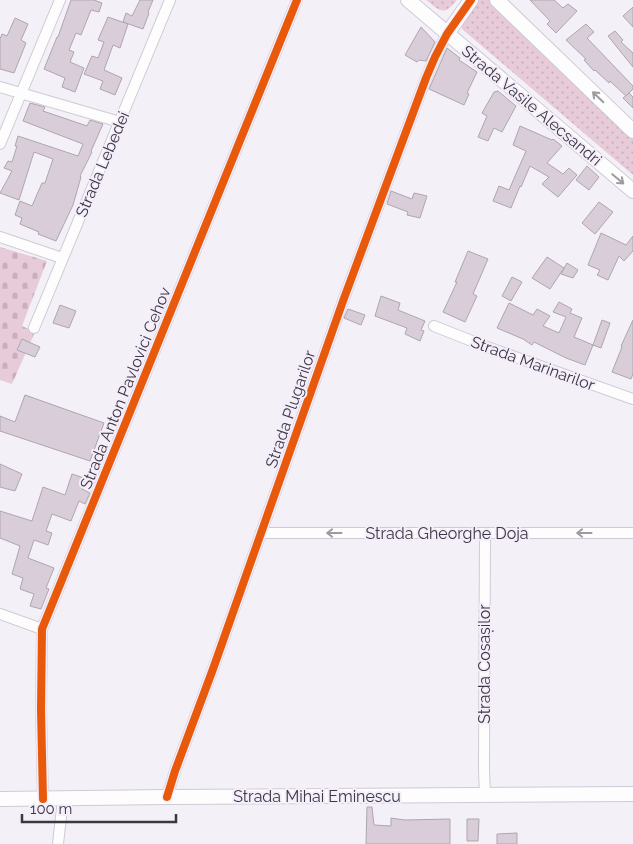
<svg xmlns="http://www.w3.org/2000/svg" width="633" height="844" viewBox="0 0 633 844" font-family="Raleway,sans-serif">
  <style>
    .grass { fill: url(#grass-dots) }
    .cemetery { fill: url(#cemetery-stones) }
    .building { fill: #dacdda; stroke: #ada6ae }
    .lines { fill: none; stroke-linecap: round; stroke-linejoin: round }
    .street-casing { stroke: #d0cad4; stroke-width: 12 }
    .secondary-casing { stroke: #d0cad4; stroke-width: 16 }
    .street { stroke: #fdfdfe; stroke-width: 10 }
    .secondary { stroke: #fdfdfe; stroke-width: 14 }
    .cycleway-casing { stroke: #f4edfa; stroke-width: 11 }
    .cycleway { stroke: #e8590c; stroke-width: 8 }
    .oneway { stroke: #9d9aa0 }
    .labels { text-anchor: middle; stroke-width: 4; stroke-linejoin: round; paint-order: stroke }
    .street-label { font-size: 16px; fill: #3d3643; stroke: #f4edfa }
  </style>
  <defs>
    <pattern id="grass-dots" width="8" height="8" patternUnits="userSpaceOnUse" patternTransform="scale(1.25)"><rect width="8" height="8" fill="#e7cbd8"/><path d="M2 2h.1M6 6h.1" fill="none" stroke="#c7afbb" stroke-width="1.8" stroke-linecap="round"/></pattern>
    <pattern id="cemetery-stones" width="16" height="16" patternUnits="userSpaceOnUse" patternTransform="scale(1.25)"><rect width="16" height="16" fill="#e7cbd8"/><path d="M2 7V4a2 2 0 0 1 4 0v3zM10 15v-3a2 2 0 0 1 4 0v3z" fill="#c7afbb"/></pattern>
  </defs>
  <rect width="100%" height="100%" fill="#f4f0f7"/>
  <!-- grass -->
  <g class="grass">
    <path d="M426 0H457C444 16 441 12 426 0Z"/>
    <polygon points="476,0 494,0 633,134 633,175 462,29 461,23"/>
  </g>
  <!-- cemetery -->
  <polygon class="cemetery" points="0,247 47,261 22,326 35,332 12,384 0,380"/>
  <!-- building -->
  <g class="building">
    <polygon points="71,0 94,0 102,3 99,12 91,10 81,35 76,33 69,50 74,52 70,62 84,68 75,92 62,87 65,78 44,69 57,37 58,37"/>
    <polygon points="140,0 153,0 148,12 149,13 143,29 123,22 126,13 132,16"/>
    <polygon points="530,0 554,0 563,8 568,4 577,11 556,33 547,24 550,21"/>
    <polygon points="633,7 633,27 623,16"/>
    <polygon points="108,17 128,24 120,48 113,45 104,70 122,78 115,95 100,89 103,81 84,74 92,56 98,58 104,42 98,40"/>
    <polygon points="15,18 28,24 21,40 26,43 14,73 0,69 0,39 2,34 7,36"/>
    <polygon points="586,24 594,32 587,38 633,86 633,89 626,96 610,81 609,83 595,70 594,71 584,60 586,59 566,40"/>
    <polygon points="421,27 435,42 426,61 419,60 417,62 405,55"/>
    <polygon points="615,31 623,40 621,42 633,53 633,67 608,36"/>
    <polygon points="447,48 460,58 459,60 477,72 467,93 469,94 464,105 429,89"/>
    <polygon points="498,91 516,106 502,132 494,128 488,141 478,137 487,116 482,113 494,92"/>
    <polygon points="629,93 633,97 633,108 623,98"/>
    <polygon points="30,103 45,107 43,111 87,126 90,120 103,124 91,151 92,152 80,176 81,177 73,205 56,241 38,234 39,232 20,224 22,218 15,215 20,201 32,206 42,183 45,183 53,159 34,152 19,200 0,193 12,171 4,168 8,161 12,162 17,146 15,146 18,136 78,156 83,144 23,121"/>
    <polygon points="520,126 552,140 553,139 562,146 547,163 563,174 569,168 577,175 558,197 542,184 549,177 530,166 521,187 520,186 511,208 493,201 499,186 509,190 526,151 513,145"/>
    <polygon points="587,166 599,177 589,190 576,180"/>
    <polygon points="391,191 412,199 414,193 427,196 420,218 407,215 408,212 387,204"/>
    <polygon points="599,202 613,212 595,234 582,223"/>
    <polygon points="601,233 626,245 633,236 633,251 624,261 619,256 608,280 597,275 600,270 588,265"/>
    <polygon points="468,251 488,259 473,294 477,296 465,322 443,312 457,282 455,282"/>
    <polygon points="547,257 564,268 550,289 532,278"/>
    <polygon points="567,263 578,270 573,278 561,274"/>
    <polygon points="512,277 522,282 511,301 502,296"/>
    <polygon points="381,296 400,303 398,310 425,321 421,330 424,331 420,341 405,334 407,328 375,316"/>
    <polygon points="559,302 572,309 570,313 582,318 574,337 593,345 585,365 566,358 534,342 532,345 523,339 497,328 509,303 533,315 537,309 550,316 543,326 559,333 566,317 553,312"/>
    <polygon points="60,305 76,311 69,328 53,323"/>
    <polygon points="348,309 365,315 361,325 344,318"/>
    <polygon points="602,320 610,323 601,348 593,345"/>
    <polygon points="633,320 633,374 631,379 612,372 622,347 621,346"/>
    <polygon points="22,339 40,347 35,357 17,350"/>
    <polygon points="25,395 104,423 90,461 0,431 0,416 15,422"/>
    <polygon points="0,464 22,474 15,491 0,487"/>
    <polygon points="72,474 87,479 82,489 90,493 85,504 79,501 71,521 52,514 46,531 52,533 48,545 34,540 28,558 54,568 46,588 49,589 41,609 30,606 34,594 20,589 23,578 12,574 20,546 0,538 0,511 32,521 43,487 65,495"/>
    <polygon points="367,807 372,807 374,825 391,826 391,818 405,820 450,819 450,844 366,844"/>
    <polygon points="467,819 479,819 478,841 467,841"/>
    <polygon points="517,833 517,844 497,844 497,834"/>
  </g>
  <g class="lines">
    <!-- street casing -->
    <g class="street-casing">
      <g id="street">
        <polyline points="0,87 120,122"/>
        <polyline points="0,144 60,0"/>
        <polyline points="0,237 62,258"/>
        <polyline points="434,326 487,347 633,399"/>
        <polyline points="34,328 170,0"/>
        <polyline points="261,533 633,533"/>
        <polyline points="0,614 42,629"/>
        <polyline points="485,796 484,770 485,533"/>
        <polyline points="167,797 175,771 213,669 343,301 426,78 435,57 447,34"/>
        <polyline points="43,799 41,710 42,629 297,0"/>
        <polyline points="58,844 63,799"/>
      </g>
    </g>
    <!-- secondary casing -->
    <g class="secondary-casing">
      <g id="secondary">
        <polyline points="408,0 633,191"/>
        <polyline points="497,0 633,131"/>
        <polyline points="447,34 471,0"/>
        <polyline points="0,799 167,797 633,794"/>
      </g>
    </g>
    <!-- street -->
    <use href="#street" class="street"/>
    <!-- secondary -->
    <use href="#secondary" class="secondary"/>
    <!-- cycleway casing -->
    <g class="cycleway-casing">
      <g id="cycleway">
        <polyline points="167,797 175,771 213,669 343,301 426,78 435,57 447,34 471,0"/>
        <polyline points="43,799 41,710 42,629 297,0"/>
      </g>
    </g>
    <!-- cycleway -->
    <use href="#cycleway" class="cycleway"/>
  </g>
  <!-- one-way arrows -->
  <defs><path id="oneway-shaft" d="M-6 0H5M1.5-3L5.5 0L1.5 3" fill="none" stroke-width="1.6" stroke-linecap="round" stroke-linejoin="round" transform="scale(1.25)"/></defs>
  <g class="oneway">
    <use href="#oneway-shaft" transform="translate(598 97) rotate(-136)"/>
    <use href="#oneway-shaft" transform="translate(618 179) rotate(40)"/>
    <use href="#oneway-shaft" transform="translate(334 533) rotate(-180)"/>
    <use href="#oneway-shaft" transform="translate(584 533) rotate(-180)"/>
  </g>
  <g class="labels">
    <!-- street labels -->
    <g class="street-label">
      <text transform="translate(532 105) rotate(40)" y="6">Strada Vasile Alecsandri</text>
      <text transform="translate(102 164) rotate(-67)" y="6">Strada Lebedei</text>
      <text transform="translate(533 363) rotate(20)" y="6">Strada Marinarilor</text>
      <text transform="translate(125 388) rotate(-68)" y="6">Strada Anton Pavlovici Cehov</text>
      <text transform="translate(290 409) rotate(-71)" y="6">Strada Plugarilor</text>
      <text x="447" y="539">Strada Gheorghe Doja</text>
      <text transform="translate(484 664) rotate(-90)" y="6">Strada Cosașilor</text>
      <text x="317" y="802">Strada Mihai Eminescu</text>
    </g>
  </g>
  <!-- scale -->
  <path d="M22 814v8h154v-8" fill="none" stroke="#3d3643" stroke-width="2.5"/>
  <text x="30" y="814" font-size="15" fill="#3d3643" stroke="#f4edfa" stroke-width="4" paint-order="stroke">100 m</text>
</svg>
